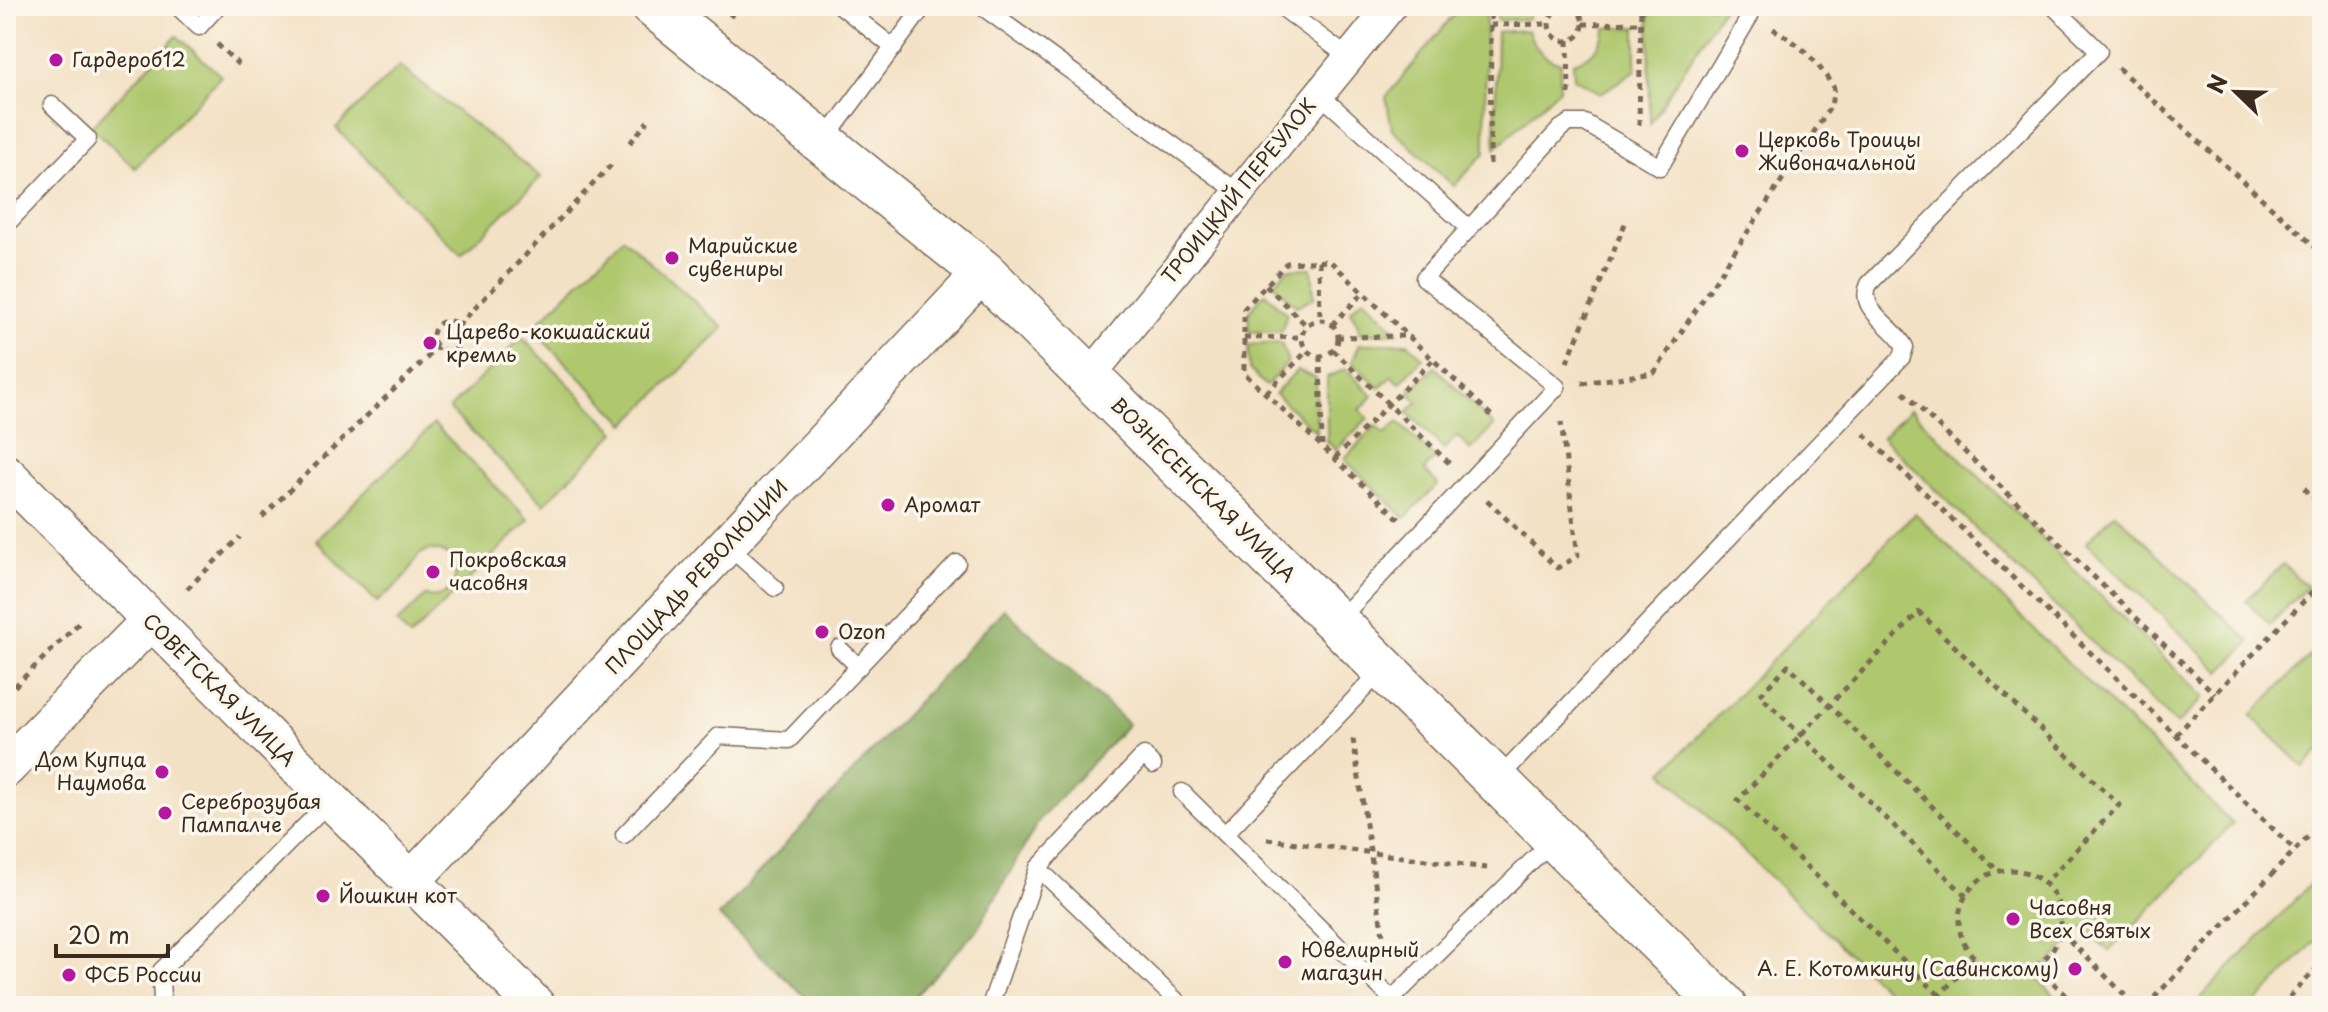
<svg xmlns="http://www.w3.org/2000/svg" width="2328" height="1012" viewBox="0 0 2328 1012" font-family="'Playpen Sans',sans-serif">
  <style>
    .green { fill: #afc86e; stroke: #757946; stroke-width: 2 }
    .forest { fill: #8bac61; stroke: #636b40; stroke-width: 2 }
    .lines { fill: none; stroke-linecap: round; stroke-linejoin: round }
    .service-casing { stroke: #7b6a58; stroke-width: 19 }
    .minor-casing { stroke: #7b6a58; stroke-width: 33 }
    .tertiary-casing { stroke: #7b6a58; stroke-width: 41 }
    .secondary-casing { stroke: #7b6a58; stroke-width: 47 }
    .path { stroke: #7b6a58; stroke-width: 5; stroke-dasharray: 6 6; stroke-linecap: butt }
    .service { stroke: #fff; stroke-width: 16 }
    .minor { stroke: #fff; stroke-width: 30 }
    .tertiary { stroke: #fff; stroke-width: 38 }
    .secondary { stroke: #fff; stroke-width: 44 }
    .poi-dot { fill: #b5179e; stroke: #fbf7ec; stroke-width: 3 }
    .labels { text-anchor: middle; stroke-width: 7; stroke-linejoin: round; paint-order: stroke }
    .poi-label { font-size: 20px; fill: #3b2a1e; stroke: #fbf7ec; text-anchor: start }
    .street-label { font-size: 20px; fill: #3b2a1e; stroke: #fbf7ec }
  </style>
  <rect width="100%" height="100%" fill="#fbf7ec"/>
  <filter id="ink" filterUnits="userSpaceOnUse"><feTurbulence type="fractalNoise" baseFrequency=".0125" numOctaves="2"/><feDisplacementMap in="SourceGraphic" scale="16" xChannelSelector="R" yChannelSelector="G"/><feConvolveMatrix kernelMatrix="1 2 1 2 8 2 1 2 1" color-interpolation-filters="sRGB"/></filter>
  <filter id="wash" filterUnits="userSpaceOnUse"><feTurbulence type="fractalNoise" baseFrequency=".006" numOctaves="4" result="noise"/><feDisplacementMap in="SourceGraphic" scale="32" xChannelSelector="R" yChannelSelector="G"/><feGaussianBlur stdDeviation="1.8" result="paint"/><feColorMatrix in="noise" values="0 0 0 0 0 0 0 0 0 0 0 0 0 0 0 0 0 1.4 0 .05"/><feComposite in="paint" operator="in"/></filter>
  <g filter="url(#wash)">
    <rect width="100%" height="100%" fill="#f3e1c5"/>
    <!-- green -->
    <g class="green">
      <polygon points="1461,6 1486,6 1485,153 1454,186 1392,129 1386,97"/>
      <polygon points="1497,6 1532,6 1528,19 1497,20"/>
      <polygon points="1649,6 1724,6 1650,124"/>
      <path d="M1636 27V70L1601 93 1574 78 1573 62C1592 57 1601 46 1606 28Z"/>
      <path d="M1528 30C1534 48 1543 58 1561 63L1559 89 1495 149 1497 32Z"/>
      <polygon points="177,36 221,76 135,168 91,127"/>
      <polygon points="399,66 541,177 461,255 336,128"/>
      <polygon points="623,238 724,328 626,424 532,329"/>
      <polygon points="1312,268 1314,298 1296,306 1273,284 1288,269"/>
      <polygon points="1265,293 1287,314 1281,332 1249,332 1249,311"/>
      <polygon points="1364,298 1398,332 1360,334 1357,322 1350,311"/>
      <polygon points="522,337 616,432 544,504 449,409"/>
      <polygon points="1281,343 1288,362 1266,386 1249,369 1248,345"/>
      <polygon points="1408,343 1423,358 1400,383 1392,376 1380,388 1352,362 1360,344"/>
      <polygon points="1435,367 1494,426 1471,450 1457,436 1444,449 1407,412 1418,402 1409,392"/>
      <polygon points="1346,369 1373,396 1360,410 1368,418 1336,450 1327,441 1327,377"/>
      <polygon points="1297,370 1316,378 1317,433 1275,394"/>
      <polygon points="1910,409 2204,697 2177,725 1882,437"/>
      <polygon points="1398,422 1435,458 1424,470 1438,484 1405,518 1344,459 1376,426 1385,434"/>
      <path d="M434 424 529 520 410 637 397 623 425 596C465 603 464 547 430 550 417 552 415 562 409 571 402 583 387 593 377 602L316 540Z"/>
      <polygon points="1915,513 2233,824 2109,951 2084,927 2042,971 2036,977 2061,1002 2057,1006 1902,1006 1663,772"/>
      <polygon points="2115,513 2250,642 2221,672 2086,543"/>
      <polygon points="2283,564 2307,587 2270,624 2246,601"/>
      <polygon points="2322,643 2322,748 2304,767 2251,716"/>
      <polygon points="2314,880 2322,888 2322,934 2253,1006 2193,1006"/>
    </g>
    <!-- forest -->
    <polygon class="forest" points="1004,609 1128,724 1040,819 977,930 906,1006 815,1006 719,916"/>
  </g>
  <g filter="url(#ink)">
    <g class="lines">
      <!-- service casing -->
      <g class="service-casing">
        <g id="service">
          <polyline points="177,6 199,27 218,6"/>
          <polyline points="841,6 894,48"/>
          <polyline points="981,6 1238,192"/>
          <polyline points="1280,6 1348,57"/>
          <polyline points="1318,93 1469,228"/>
          <polyline points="824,141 924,6"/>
          <polyline points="6,225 88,139 52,105"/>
          <polyline points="727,545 775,588"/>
          <polyline points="1337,622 1557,387 1424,278 1561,128 1569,123 1585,123 1660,167 1750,16 1750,6"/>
          <polyline points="839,648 859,667"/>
          <polyline points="1153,765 1144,755 1038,868 1182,1006"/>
          <path d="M1498 779 1902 357 1905 347C1894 325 1856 310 1869 284L2099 51 2053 6"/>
          <polyline points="1182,792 1399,1006"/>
          <polyline points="1225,834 1382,670"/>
          <polyline points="624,835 719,736 789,740 957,563"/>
          <polyline points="1392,999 1553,840"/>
          <polyline points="162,1006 161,971 330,801"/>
          <polyline points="990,1006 1038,868"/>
        </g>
      </g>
      <!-- minor casing -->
      <g class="minor-casing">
        <polyline id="minor" points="1089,377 1391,6"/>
      </g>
      <!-- tertiary casing -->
      <g class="tertiary-casing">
        <g id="tertiary">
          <polyline points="6,474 536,1006"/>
          <polyline points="6,768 150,621"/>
          <polyline points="411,881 983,272"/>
        </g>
      </g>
      <!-- secondary casing -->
      <g class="secondary-casing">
        <polyline id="secondary" points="654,6 983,272 1724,1006"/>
      </g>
      <!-- path -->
      <g class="path">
        <circle cx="1566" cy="24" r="17"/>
        <polyline points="730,17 738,6"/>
        <polyline points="1583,24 1641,23"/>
        <polyline points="1491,25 1550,24"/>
        <polyline points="1568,40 1569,98"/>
        <polyline points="217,44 239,65"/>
        <polyline points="2118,68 2322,253"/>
        <polyline points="1639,125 1641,6"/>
        <polyline points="630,143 648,121"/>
        <polyline points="1490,164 1491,6"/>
        <polyline points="1319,261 1320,320"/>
        <polyline points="1266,285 1307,326"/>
        <circle cx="1320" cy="338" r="18"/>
        <circle cx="448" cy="336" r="15"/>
        <polyline points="1332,325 1363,293"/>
        <polyline points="458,326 614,162"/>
        <polyline points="1337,337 1408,336"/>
        <polyline points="1244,338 1302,337"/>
        <polyline points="1333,350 1451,465"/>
        <polyline points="1320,356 1322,445"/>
        <polyline points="1567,362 1627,219"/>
        <path d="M1582 383 1654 373 1831 106 1834 88C1816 60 1802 45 1773 29"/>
        <polyline points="1903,392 2215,694"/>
        <polyline points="1266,393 1307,351"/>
        <polyline points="1864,434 2295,850"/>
        <polyline points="1335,458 1433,360"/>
        <polyline points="2304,488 2322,506"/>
        <polyline points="1487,500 1557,568 1578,556 1561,422"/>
        <polyline points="262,517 438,347"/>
        <polyline points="1399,519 1244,373 1244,309 1287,263 1330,261 1494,418"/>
        <polyline points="187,589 240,537"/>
        <polyline points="6,695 80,622"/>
        <polyline points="2176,735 2322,582"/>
        <polyline points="1353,739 1386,955"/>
        <polyline points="1267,839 1487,868"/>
        <circle cx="2010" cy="921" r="51"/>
        <polyline points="1966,896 1760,695 1788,665 1998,871"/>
        <polyline points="2061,932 2136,1006"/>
        <polyline points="2036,966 2077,1006"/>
        <polyline points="1939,995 1738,800 1919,612 2119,805 2045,883"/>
        <polyline points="1929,1006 1975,958"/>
        <polyline points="2146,1006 2322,822"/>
        <polyline points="2281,1006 2322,963"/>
      </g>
      <!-- service -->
      <use href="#service" class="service"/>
      <!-- minor -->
      <use href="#minor" class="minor"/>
      <!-- tertiary -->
      <use href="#tertiary" class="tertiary"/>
      <!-- secondary -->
      <use href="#secondary" class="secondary"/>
    </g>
  </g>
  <!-- markers -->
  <g class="poi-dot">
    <circle cx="56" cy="60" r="8"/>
    <circle cx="1742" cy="151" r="8"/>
    <circle cx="672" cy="258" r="8"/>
    <circle cx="430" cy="343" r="8"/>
    <circle cx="888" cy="505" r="8"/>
    <circle cx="433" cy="572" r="8"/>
    <circle cx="822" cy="632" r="8"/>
    <circle cx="162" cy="772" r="8"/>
    <circle cx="165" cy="813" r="8"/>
    <circle cx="323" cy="896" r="8"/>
    <circle cx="2013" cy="919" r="8"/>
    <circle cx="1285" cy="962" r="8"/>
    <circle cx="2075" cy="969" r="8"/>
    <circle cx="69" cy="975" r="8"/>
  </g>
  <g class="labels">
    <!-- poi labels -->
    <g class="poi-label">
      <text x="72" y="67">Гардероб12</text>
      <text x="1758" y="147">Церковь Троицы<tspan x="1758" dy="23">Живоначальной</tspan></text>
      <text x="688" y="253">Марийские<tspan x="688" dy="23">сувениры</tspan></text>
      <text x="446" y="339">Царево-кокшайский<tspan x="446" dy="23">кремль</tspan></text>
      <text x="904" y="512">Аромат</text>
      <text x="449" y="567">Покровская<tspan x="449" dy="23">часовня</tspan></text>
      <text x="838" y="639">Ozon</text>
      <text x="146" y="767" text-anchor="end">Дом Купца<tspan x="146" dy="23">Наумова</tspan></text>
      <text x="181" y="809">Сереброзубая<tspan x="181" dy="23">Пампалче</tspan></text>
      <text x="339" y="903">Йошкин кот</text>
      <text x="2029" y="915">Часовня<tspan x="2029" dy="23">Всех Святых</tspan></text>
      <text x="1301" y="957">Ювелирный<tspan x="1301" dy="23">магазин</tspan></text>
      <text x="2059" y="976" text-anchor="end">А. Е. Котомкину (Савинскому)</text>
      <text x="85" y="982">ФСБ России</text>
    </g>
    <!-- street labels -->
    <g class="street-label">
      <text transform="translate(1239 191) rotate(-51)" y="7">ТРОИЦКИЙ ПЕРЕУЛОК</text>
      <text transform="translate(1203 490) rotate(45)" y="7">ВОЗНЕСЕНСКАЯ УЛИЦА</text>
      <text transform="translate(697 577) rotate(-47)" y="7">ПЛОЩАДЬ РЕВОЛЮЦИИ</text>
      <text transform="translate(219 690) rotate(45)" y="7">СОВЕТСКАЯ УЛИЦА</text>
    </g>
  </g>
  <!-- margin -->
  <rect width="2328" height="1012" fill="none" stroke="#fbf7ec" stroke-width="32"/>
  <!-- north arrow -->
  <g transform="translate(2236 92) rotate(293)" stroke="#fbf7ec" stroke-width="6" paint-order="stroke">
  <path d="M0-6L14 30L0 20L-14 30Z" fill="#3b2a1e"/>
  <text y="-12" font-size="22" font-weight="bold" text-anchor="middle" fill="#3b2a1e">N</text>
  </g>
  <!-- scale -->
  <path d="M56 944v12h112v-12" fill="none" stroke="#3b2a1e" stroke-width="4"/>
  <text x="68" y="944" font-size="24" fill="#3b2a1e" stroke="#fbf7ec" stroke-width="6" paint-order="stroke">20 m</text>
</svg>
